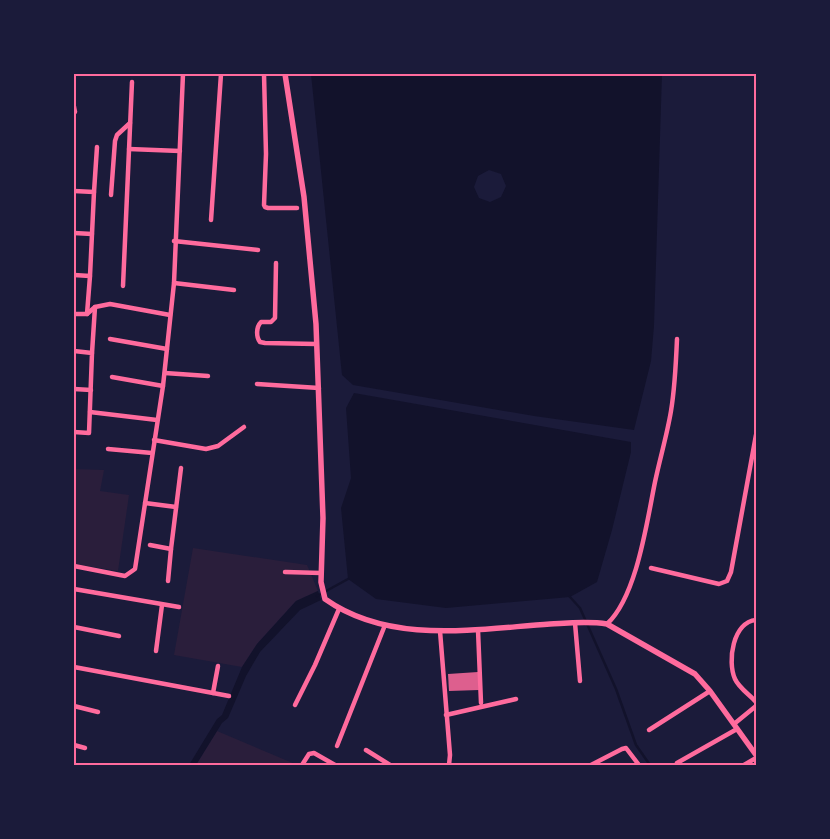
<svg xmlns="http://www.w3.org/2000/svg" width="830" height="839" viewBox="0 0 830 839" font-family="Manrope,sans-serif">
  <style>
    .green { fill: #2a1e3b }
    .water { fill: #12122b; fill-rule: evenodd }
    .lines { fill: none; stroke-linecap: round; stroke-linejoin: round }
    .stream { stroke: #12122b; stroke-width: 2.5 }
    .building { fill: #dd5f8e }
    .minor { stroke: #ff6b9d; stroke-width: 4.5 }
    .tertiary { stroke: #ff6b9d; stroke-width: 5.5 }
    .neatline { fill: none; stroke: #ff6b9d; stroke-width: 2 }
  </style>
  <rect width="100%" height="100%" fill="#1b1b3a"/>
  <!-- green -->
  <g class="green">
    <polygon points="74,469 104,470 100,491 129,495 118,571 74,564"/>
    <polygon points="193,548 307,565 318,591 296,601 257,644 242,667 174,655"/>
    <polygon points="217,731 295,764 196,765"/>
  </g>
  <!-- water -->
  <g class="water">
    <path d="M311 74H662L654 326 651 361 634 430 534 416 353 385 342 375ZM489 170 501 174 506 186 501 197 490 202 479 198 474 187 478 176Z"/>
    <polygon points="354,393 631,442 631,452 612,530 597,582 570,597 446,608 376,599 348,579 341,508 351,478 346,408"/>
    <polygon points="318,591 321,600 300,610 260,652 246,676 228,718 222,723 196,765 189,765 217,719 222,715 242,667 257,644 296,601"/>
  </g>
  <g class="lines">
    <!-- stream -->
    <g class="stream">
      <polyline points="317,596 348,579"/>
      <polyline points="570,597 580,608 616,689 636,745 650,765"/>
    </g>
  </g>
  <!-- building -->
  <polygon class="building" points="478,672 479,690 449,691 448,674"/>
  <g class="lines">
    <!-- minor -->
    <g class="minor">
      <polyline points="264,74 266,154 264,205 265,207 268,208 297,208"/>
      <polyline points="74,107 75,112"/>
      <polyline points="129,149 180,151"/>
      <polyline points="74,191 94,192 90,276 74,275"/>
      <polyline points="94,192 97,147"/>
      <polyline points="111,195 115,141 117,135 130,123"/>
      <polyline points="211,220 221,74"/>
      <polyline points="74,233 92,234"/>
      <polyline points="174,241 258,250"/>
      <path d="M276 263 275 318 271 322H261C256 327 256 337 260 342L265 343 316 344"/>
      <polyline points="174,283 234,290"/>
      <polyline points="123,286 132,82"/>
      <polyline points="74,314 87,314 95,307 110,304 170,315"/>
      <polyline points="87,314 90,276"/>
      <polyline points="110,339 167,349"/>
      <polyline points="74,351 92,353 89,433 74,432"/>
      <polyline points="92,353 95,307"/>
      <polyline points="165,373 208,376"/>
      <polyline points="112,377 163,386"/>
      <polyline points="257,384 319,388"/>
      <polyline points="74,389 91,390"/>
      <polyline points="90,412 157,420"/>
      <polyline points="154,440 206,449 218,446 244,427"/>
      <polyline points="108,449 152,453"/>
      <polyline points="145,503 176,507"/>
      <polyline points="150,545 171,549 181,468"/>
      <polyline points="74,566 125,576 135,569 163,386 174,283 183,74"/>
      <polyline points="651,568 719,584 727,581 731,572 756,435"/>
      <polyline points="285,572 321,573"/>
      <polyline points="168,581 171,549"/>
      <polyline points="74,589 179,607"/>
      <path d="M756 620C733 622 727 661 735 679 739 688 750 695 756 702"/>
      <polyline points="575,623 580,681"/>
      <path d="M607 624C637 596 647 521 655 482 660 458 667 435 671 411 675 387 676 363 677 339"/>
      <polyline points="74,627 119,636"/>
      <polyline points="478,630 481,703"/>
      <polyline points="440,631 450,755 449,765"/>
      <polyline points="156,651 162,605"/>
      <polyline points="74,667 229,696"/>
      <polyline points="213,693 218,666"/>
      <polyline points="295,705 315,665 339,609"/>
      <polyline points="74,706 98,712"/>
      <polyline points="446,715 516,699"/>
      <polyline points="734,724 756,706"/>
      <polyline points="649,730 710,691"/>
      <polyline points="74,745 85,748"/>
      <polyline points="337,746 385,625"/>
      <polyline points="366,750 390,765"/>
      <polyline points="677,763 737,729"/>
      <polyline points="302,765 309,754 314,753 335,765"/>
      <polyline points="591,765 622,749 626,748 639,765"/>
      <polyline points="744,765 756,758"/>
    </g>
    <!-- tertiary -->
    <path class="tertiary" d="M285 74 304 197 316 324 323 518 321 582 325 599C390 645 475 629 550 624 569 623 588 621 607 624L695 674 710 691 756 755"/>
  </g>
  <!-- border -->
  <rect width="830" height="839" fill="none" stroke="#1b1b3a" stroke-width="150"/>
  <rect x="75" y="75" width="680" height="689" class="neatline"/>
</svg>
